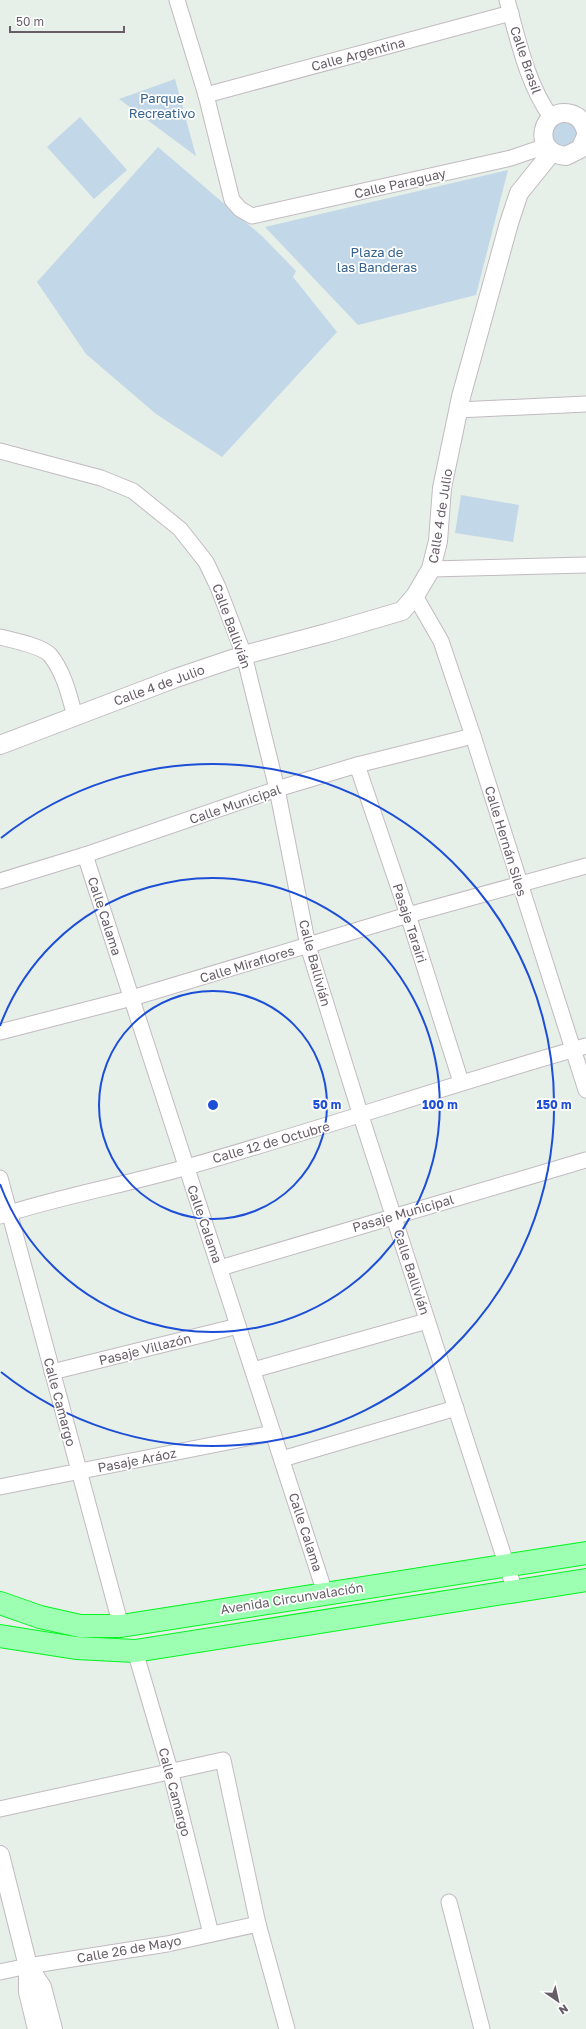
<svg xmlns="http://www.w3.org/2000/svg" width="586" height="2029" viewBox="0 0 586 2029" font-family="'Golos Text',sans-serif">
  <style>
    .green { fill: #c2d7e8 }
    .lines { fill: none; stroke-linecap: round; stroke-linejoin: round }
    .minor-casing { stroke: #c2bac1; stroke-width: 17 }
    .tertiary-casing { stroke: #c2bac1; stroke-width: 20 }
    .trunk-casing { stroke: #00f61d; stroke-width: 24 }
    .minor { stroke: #fff; stroke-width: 15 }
    .tertiary { stroke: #fff; stroke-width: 18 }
    .trunk { stroke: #9dffb2; stroke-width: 22 }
    .ring { fill: none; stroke: #1d4ed8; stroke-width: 2 }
    .labels { text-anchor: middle; stroke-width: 3.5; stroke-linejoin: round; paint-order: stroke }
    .street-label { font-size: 13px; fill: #665d66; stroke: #fff }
    .park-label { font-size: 13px; fill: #36638d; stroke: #fff }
    .centre { fill: #1d4ed8; stroke: #fff; stroke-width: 2 }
    .ring-label { font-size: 12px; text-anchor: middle; font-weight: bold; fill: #1d4ed8; stroke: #fff; stroke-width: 3.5; stroke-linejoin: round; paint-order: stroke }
  </style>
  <rect width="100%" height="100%" fill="#e6f0e8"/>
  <!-- green -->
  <g class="green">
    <polygon points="175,79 196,156 119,99"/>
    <polygon points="80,117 127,170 94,199 47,147"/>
    <polygon points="557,121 572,121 579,134 572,147 554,146 550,128"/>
    <polygon points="158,147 263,237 296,271 293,277 337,332 222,457 156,414 86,354 37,282"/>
    <polygon points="508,170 476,295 358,325 265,227"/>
    <polygon points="461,495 519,505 513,542 455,533"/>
  </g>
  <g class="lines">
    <!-- minor casing -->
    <g class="minor-casing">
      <g id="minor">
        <polyline points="177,0 206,95 232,200 240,209 252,216 511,158 546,146"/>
        <path d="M507 0C518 39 527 84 551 117"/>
        <polyline points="206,95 511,13"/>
        <polyline points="458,410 586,404"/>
        <polyline points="0,451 101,478 133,491 180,529 206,562 218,587 244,655 277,789 308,946 361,1116 515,1591"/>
        <polyline points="431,569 586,565"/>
        <polyline points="415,596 441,641 473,736 586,1090"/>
        <path d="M0 637C12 640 42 646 50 655 64 672 69 695 75 716"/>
        <polyline points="357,765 408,915 461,1082"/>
        <polyline points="85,855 325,1593"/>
        <polyline points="0,881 85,855 277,789 357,765 473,736"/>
        <polyline points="0,1032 132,998 408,915 586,866"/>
        <polyline points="0,1178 121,1626"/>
        <path d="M0 1216C61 1196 125 1185 187 1167 321 1129 452 1084 586 1046"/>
        <polyline points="220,1268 586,1160"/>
        <polyline points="253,1370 427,1321"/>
        <polyline points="52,1372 238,1326"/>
        <polyline points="282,1459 456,1408"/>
        <polyline points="0,1487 273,1433"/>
        <polyline points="135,1651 170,1770 211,1934"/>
        <polyline points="0,1809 223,1760 258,1924 287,2029"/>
        <polyline points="449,1902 482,2029"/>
        <polyline points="0,1972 28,1966 167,1944 258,1924"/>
      </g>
    </g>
    <!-- tertiary casing -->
    <g class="tertiary-casing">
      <g id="tertiary">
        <path d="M586 132C584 123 579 116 571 114 541 106 530 153 566 156L580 149 586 136"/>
        <polyline points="0,745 176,678 244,655 327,633 402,611 415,596 431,569 438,541 442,488 461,397 509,223 519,193 552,152"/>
        <polyline points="0,1855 28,1966 28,1992 37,2029"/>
        <polyline points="28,1966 42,1987 53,2029"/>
      </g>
    </g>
    <!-- trunk casing -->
    <g class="trunk-casing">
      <g id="trunk">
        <polyline points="0,1603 40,1617 80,1626 121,1626 586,1553"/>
        <polyline points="0,1636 76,1648 135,1651 586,1580"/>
      </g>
    </g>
    <!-- minor -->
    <use href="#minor" class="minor"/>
    <!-- tertiary -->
    <use href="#tertiary" class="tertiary"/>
    <!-- trunk -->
    <use href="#trunk" class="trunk"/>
  </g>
  <!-- distance rings -->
  <g class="ring">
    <circle cx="213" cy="1105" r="114"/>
    <path d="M0 1026A227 227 0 1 1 0 1184"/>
    <path d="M1 838A341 341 0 1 1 1 1372"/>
  </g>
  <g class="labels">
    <!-- street labels -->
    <g class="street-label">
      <text transform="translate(358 54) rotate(-15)" y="5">Calle Argentina</text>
      <text transform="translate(526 60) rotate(71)" y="5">Calle Brasil</text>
      <text transform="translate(400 183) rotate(-13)" y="5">Calle Paraguay</text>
      <text transform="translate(440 516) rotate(-81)" y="5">Calle 4 de Julio</text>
      <text transform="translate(232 626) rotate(70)" y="5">Calle Ballivián</text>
      <text transform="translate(159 685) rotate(-20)" y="5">Calle 4 de Julio</text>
      <text transform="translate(235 804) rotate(-19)" y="5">Calle Municipal</text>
      <text transform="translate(506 841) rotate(73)" y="5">Calle Hernán Siles</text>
      <text transform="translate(105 916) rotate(72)" y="5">Calle Calama</text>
      <text transform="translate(410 923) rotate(72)" y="5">Pasaje Tarairi</text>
      <text transform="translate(315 963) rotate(75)" y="5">Calle Ballivián</text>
      <text transform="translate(247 964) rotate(-17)" y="5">Calle Miraflores</text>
      <text transform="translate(271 1142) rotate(-16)" y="5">Calle 12 de Octubre</text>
      <text transform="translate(403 1213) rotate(-16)" y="5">Pasaje Municipal</text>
      <text transform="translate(205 1224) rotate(71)" y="5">Calle Calama</text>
      <text transform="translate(412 1272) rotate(72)" y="5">Calle Ballivián</text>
      <text transform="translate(145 1349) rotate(-14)" y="5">Pasaje Villazón</text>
      <text transform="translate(60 1402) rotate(75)" y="5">Calle Camargo</text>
      <text transform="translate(137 1460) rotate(-11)" y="5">Pasaje Aráoz</text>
      <text transform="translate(306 1532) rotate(72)" y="5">Calle Calama</text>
      <text transform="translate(292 1598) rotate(-9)" y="5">Avenida Circunvalación</text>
      <text transform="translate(175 1792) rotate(75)" y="5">Calle Camargo</text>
      <text transform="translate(129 1949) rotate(-10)" y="5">Calle 26 de Mayo</text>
    </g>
    <!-- park labels -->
    <g class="park-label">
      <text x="162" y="103">Parque<tspan x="162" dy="15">Recreativo</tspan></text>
      <text x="377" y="257">Plaza de<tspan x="377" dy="15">las Banderas</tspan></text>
    </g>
  </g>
  <circle cx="213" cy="1105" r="6" class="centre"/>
  <g class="ring-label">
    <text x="327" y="1109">50 m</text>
    <text x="440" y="1109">100 m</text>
    <text x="554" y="1109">150 m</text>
  </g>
  <!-- north arrow -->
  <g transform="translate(558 2001) rotate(146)" stroke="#ffffff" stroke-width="3" paint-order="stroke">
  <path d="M0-3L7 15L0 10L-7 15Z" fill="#665d66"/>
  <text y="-6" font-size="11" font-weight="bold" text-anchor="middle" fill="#665d66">N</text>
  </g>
  <!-- scale -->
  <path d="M10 26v6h114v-6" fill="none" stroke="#665d66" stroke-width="2"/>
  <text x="16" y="26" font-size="12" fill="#665d66" stroke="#ffffff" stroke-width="3" paint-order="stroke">50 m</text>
</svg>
